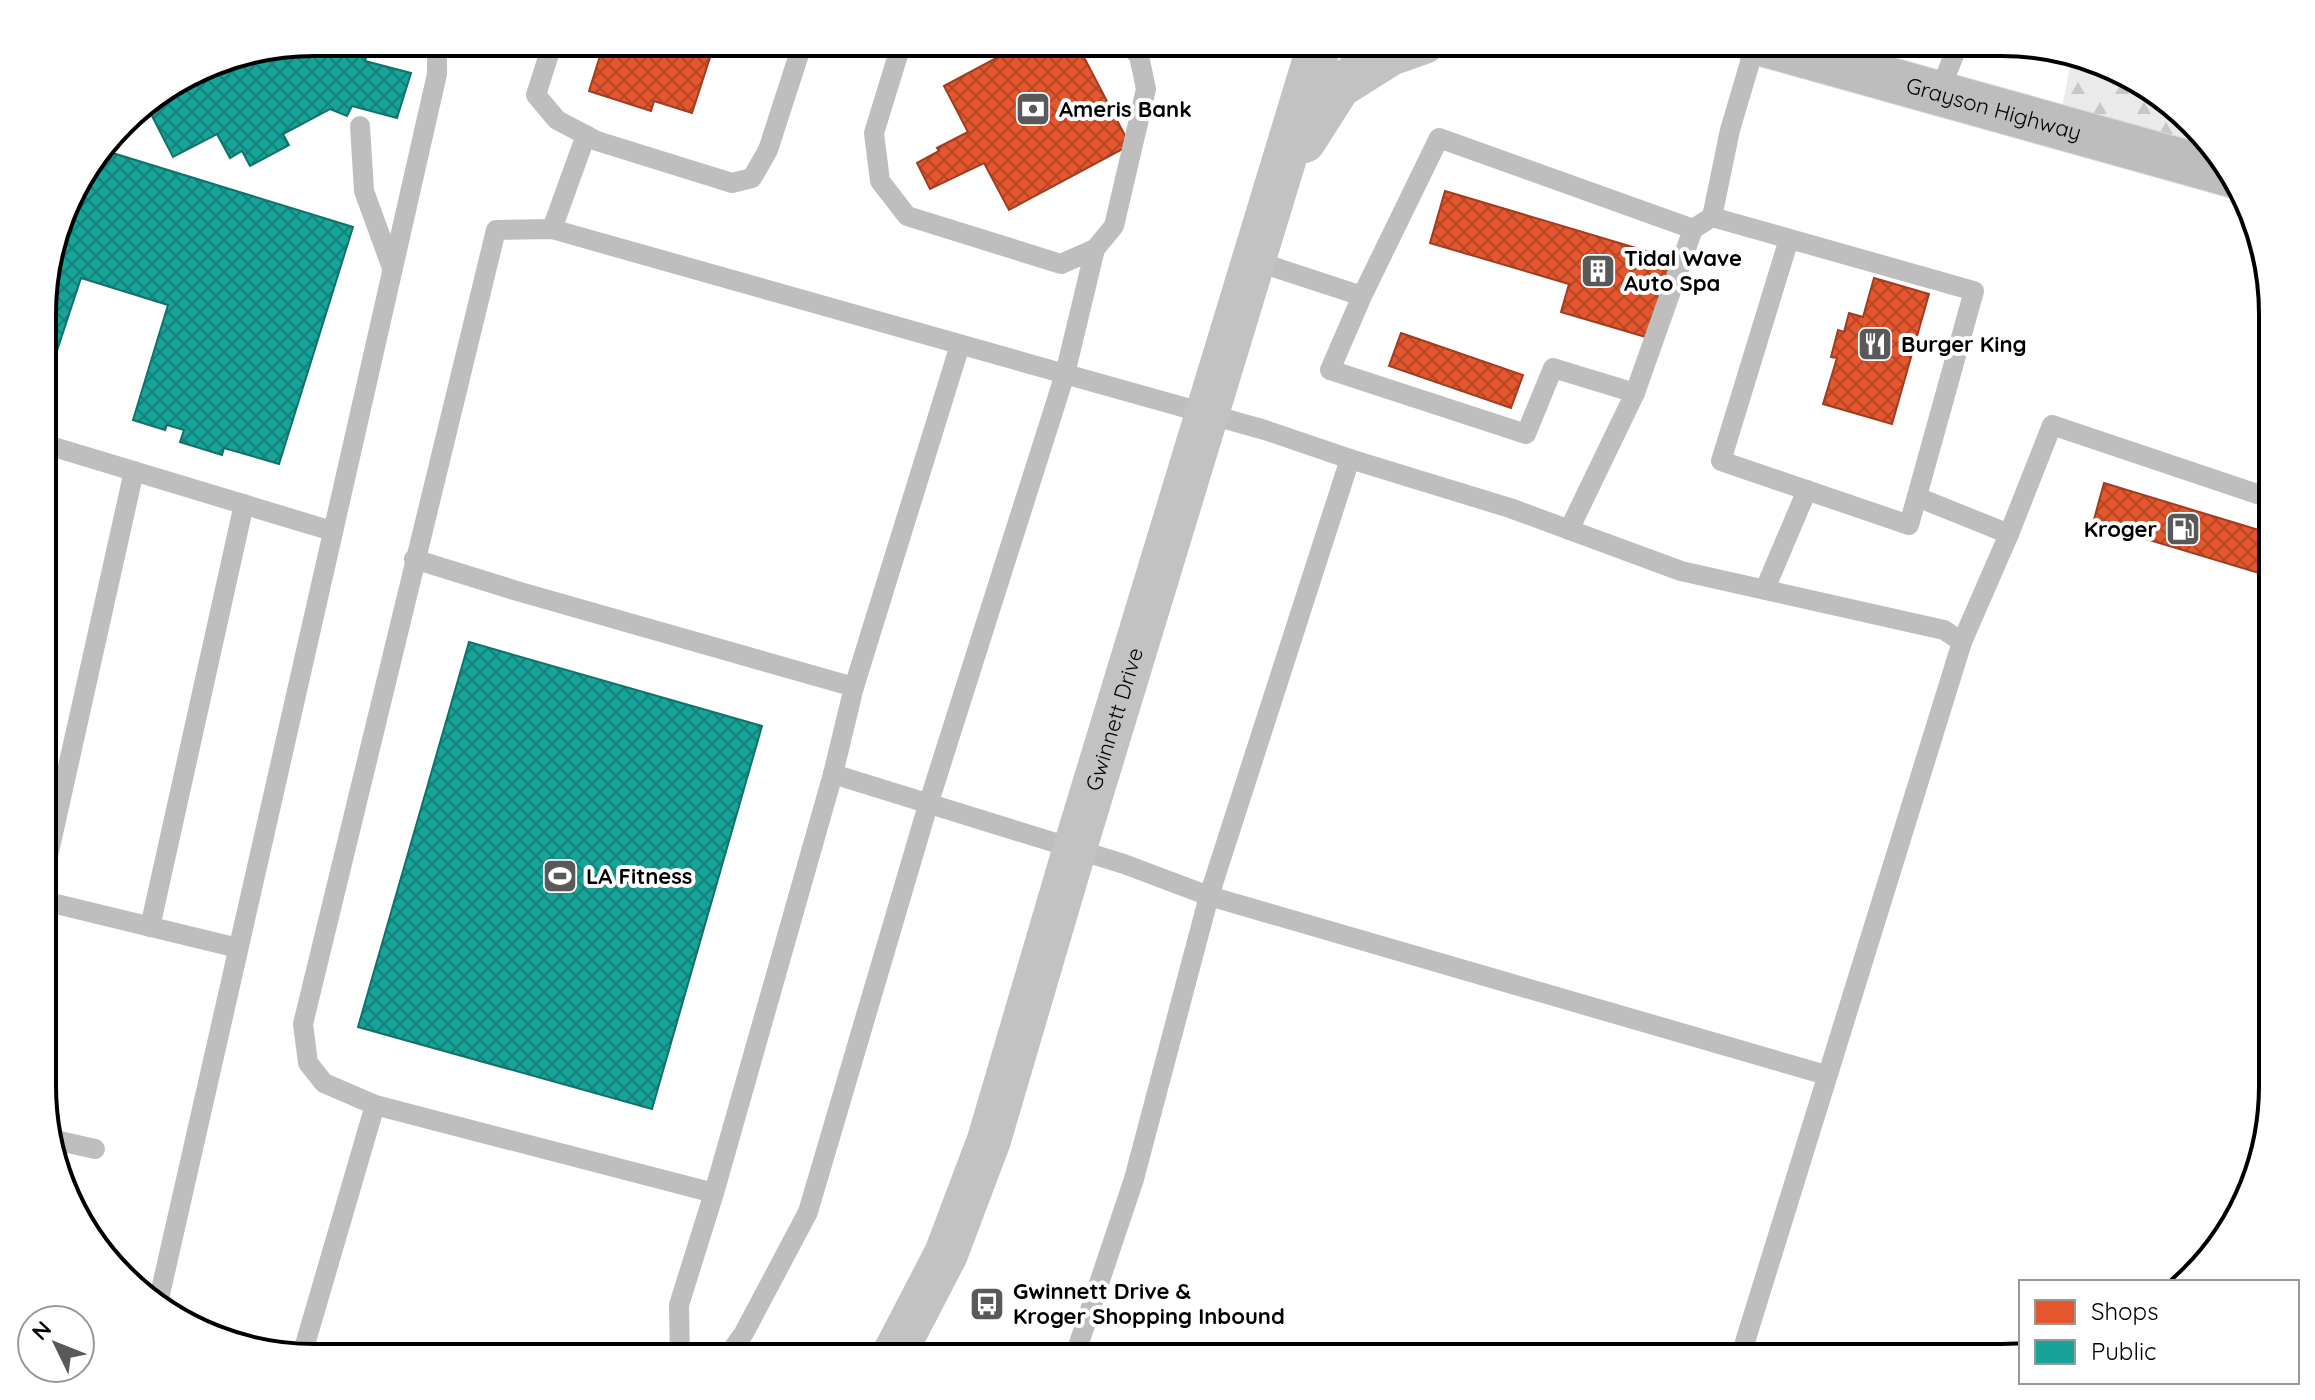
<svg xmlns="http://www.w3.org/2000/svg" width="2315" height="1400" viewBox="0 0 2315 1400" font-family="Quicksand,sans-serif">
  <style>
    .forest { fill: url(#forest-firs) }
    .shops { fill: url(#shops-cross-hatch); stroke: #a03d20; stroke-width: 2 }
    .public { fill: url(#public-cross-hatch); stroke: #10726a; stroke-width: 2 }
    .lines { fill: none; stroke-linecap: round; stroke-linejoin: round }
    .primary-casing { stroke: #dbdbdb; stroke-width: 46 }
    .lane { stroke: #bebebe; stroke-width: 20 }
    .secondary { stroke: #c2c2c2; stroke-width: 44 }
    .primary { stroke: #bdbdbd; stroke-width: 44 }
    .labels { text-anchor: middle; stroke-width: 8; stroke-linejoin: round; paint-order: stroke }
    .poi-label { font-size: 22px; font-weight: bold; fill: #000; stroke: #fff; text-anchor: start }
    .street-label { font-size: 22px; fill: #000; stroke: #fff }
    .rim { fill: none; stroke: #000; stroke-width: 4 }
  </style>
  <defs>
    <pattern id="forest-firs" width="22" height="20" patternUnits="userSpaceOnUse" patternTransform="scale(2)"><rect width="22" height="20" fill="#eaeaea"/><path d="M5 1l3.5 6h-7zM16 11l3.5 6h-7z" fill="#c7c7c7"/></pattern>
    <pattern id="shops-cross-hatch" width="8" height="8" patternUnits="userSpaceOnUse" patternTransform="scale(2)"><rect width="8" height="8" fill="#e4572e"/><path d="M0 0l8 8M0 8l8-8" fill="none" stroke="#b64625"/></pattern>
    <pattern id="public-cross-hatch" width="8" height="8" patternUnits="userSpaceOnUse" patternTransform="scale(2)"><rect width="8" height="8" fill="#17a398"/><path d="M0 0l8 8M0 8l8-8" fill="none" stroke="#12827a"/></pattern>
  </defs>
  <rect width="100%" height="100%" fill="#fff"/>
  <!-- forest -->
  <polygon class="forest" points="2071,61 2138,79 2237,178 2060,119"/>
  <!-- shops -->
  <g class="shops">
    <polygon points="555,42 715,42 692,113 654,101 651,111 589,91 600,56"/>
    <polygon points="1026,42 1076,42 1130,145 1009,210 984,163 930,189 917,163 939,151 937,148 968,132 944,86"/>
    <polygon points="1445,191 1673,259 1649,338 1561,312 1569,284 1430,243"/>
    <polygon points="1874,278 1929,294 1892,424 1823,404 1837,358 1831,357 1838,330 1844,332 1849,313 1863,317"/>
    <polygon points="1401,333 1523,375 1511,408 1389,366"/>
    <polygon points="2104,483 2272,534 2272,577 2093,523"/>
  </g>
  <!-- public -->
  <g class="public">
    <polygon points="314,42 351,42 348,44 368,50 365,61 411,73 397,118 352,106 347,116 330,109 283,134 289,145 250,166 242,151 230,158 217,134 173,157 149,110 124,124 134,110 210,63"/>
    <polygon points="103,150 353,227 279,464 224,448 222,455 180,442 184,430 167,425 165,430 133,420 168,305 81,278 44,390 44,279 70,193"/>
    <polygon points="469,642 762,726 652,1109 358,1027"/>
  </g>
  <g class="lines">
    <!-- primary casing -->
    <g class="primary-casing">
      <g id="primary">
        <path id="s2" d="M1755 42 2235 176"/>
      </g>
    </g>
    <!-- lane -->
    <g class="lane">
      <polyline points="902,42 874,133 880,181 907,216 1061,264 1095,249 1114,226 1146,89 1139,56 1126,42"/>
      <polyline points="387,48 391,42"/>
      <polyline points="550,51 536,95 557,120 597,141 732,183 752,178 768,150 803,42"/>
      <polyline points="1939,93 1959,42"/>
      <polyline points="360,126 364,191 392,268"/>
      <polyline points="1712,217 1730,130 1756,42"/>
      <polyline points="552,229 586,135"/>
      <polyline points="1693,229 1712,217 1974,291 1909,525 1721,461 1789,239"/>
      <polyline points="1095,249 1065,374 1265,430 1350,459"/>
      <polyline points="1252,260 1362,296 1330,370 1526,434 1553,368 1635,393 1693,229 1439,138 1362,296"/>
      <polyline points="44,444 332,531"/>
      <polyline points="1917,497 2009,534"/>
      <polyline points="1569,530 1635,393"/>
      <polyline points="414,559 517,591 854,687"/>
      <polyline points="1765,589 1807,490"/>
      <polyline points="833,774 1124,864 1209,896 1350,459 1510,508 1681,571 1944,630 1962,642 2009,534 2052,425 2272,499"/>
      <polyline points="44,874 134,471"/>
      <polyline points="44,901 238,948"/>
      <polyline points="150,927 244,504"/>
      <polyline points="375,1105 714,1193"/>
      <polyline points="51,1139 95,1149"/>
      <polyline points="158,1303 437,74 437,42"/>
      <polyline points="302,1355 375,1105 324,1083 308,1063 303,1024 496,230 552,229 1065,374 928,805 808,1212 744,1333 726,1358"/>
      <polyline points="680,1358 679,1305 714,1193 833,774 854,687 960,345"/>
      <polyline points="1074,1358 1134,1179 1209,896 1826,1075"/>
      <polyline points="1740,1358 1962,642"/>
    </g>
    <!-- secondary -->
    <g class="secondary">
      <polyline points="1304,141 1339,86 1390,54 1424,42"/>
      <path id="s1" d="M892 1358 946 1254 989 1140 1074 851 1320 42"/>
    </g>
    <!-- primary -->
    <use href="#primary" class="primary"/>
  </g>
  <!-- icons -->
  <defs>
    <g id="bank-square" transform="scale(1.8)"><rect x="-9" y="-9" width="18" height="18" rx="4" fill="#595959" stroke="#fff"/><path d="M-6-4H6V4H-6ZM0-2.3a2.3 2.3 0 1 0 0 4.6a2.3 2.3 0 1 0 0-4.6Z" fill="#fff"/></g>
    <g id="building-square" transform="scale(1.8)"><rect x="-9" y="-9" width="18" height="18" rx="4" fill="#595959" stroke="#fff"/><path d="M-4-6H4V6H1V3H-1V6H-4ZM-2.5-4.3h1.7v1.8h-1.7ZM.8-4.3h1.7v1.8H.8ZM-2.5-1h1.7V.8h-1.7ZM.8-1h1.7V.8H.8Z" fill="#fff"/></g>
    <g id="restaurant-square" transform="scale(1.8)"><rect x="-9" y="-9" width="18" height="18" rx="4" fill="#595959" stroke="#fff"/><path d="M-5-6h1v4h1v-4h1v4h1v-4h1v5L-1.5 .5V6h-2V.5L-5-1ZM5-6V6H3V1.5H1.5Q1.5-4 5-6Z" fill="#fff"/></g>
    <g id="fuel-square" transform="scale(1.8)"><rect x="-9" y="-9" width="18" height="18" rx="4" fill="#595959" stroke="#fff"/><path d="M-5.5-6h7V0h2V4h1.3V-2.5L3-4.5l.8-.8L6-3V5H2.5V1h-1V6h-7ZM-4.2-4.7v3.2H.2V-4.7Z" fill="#fff"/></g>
    <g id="stadium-square" transform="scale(1.8)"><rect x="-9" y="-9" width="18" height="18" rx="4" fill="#595959" stroke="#fff"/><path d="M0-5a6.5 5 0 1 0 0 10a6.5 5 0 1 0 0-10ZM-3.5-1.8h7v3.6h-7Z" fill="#fff"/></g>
    <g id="bus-square" transform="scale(1.8)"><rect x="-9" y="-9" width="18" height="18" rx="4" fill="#595959" stroke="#fff"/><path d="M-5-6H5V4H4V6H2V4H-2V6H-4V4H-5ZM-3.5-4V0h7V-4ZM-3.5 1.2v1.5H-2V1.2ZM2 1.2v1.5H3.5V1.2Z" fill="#fff"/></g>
  </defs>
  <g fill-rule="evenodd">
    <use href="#bank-square" x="1033" y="109"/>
    <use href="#building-square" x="1598" y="271"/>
    <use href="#restaurant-square" x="1875" y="344"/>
    <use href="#fuel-square" x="2183" y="529"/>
    <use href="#stadium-square" x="560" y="876"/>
    <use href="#bus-square" x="987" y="1304"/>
  </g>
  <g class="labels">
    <!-- poi labels -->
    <g class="poi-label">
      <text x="1059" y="117">Ameris Bank</text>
      <text x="1624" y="266">Tidal Wave<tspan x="1624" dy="25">Auto Spa</tspan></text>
      <text x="1901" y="352">Burger King</text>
      <text x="2157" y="537" text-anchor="end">Kroger</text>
      <text x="586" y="884">LA Fitness</text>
      <text x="1013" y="1299">Gwinnett Drive &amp;<tspan x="1013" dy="25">Kroger Shopping Inbound</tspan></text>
    </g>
    <!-- street labels -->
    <g class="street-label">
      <text dy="8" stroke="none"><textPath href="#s2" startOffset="248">Grayson Highway</textPath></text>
      <text dy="8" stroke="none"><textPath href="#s1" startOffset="678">Gwinnett Drive</textPath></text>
    </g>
  </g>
  <!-- crop -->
  <path d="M0 0H2315V1400H0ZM314 56H2001A258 258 0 0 1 2259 314V1086A258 258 0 0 1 2001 1344H314A258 258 0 0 1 56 1086V314A258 258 0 0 1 314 56Z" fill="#fff" fill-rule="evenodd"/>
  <path class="rim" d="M314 56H2001A258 258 0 0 1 2259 314V1086A258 258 0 0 1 2001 1344H314A258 258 0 0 1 56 1086V314A258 258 0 0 1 314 56Z"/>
  <!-- legend -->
  <rect x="2019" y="1280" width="280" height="104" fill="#ffffff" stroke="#999999" stroke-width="2"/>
  <rect x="2035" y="1300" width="40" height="24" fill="#e4572e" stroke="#999999" stroke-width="2"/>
  <text x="2091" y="1320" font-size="24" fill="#000000">Shops</text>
  <rect x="2035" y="1340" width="40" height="24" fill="#17a398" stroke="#999999" stroke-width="2"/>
  <text x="2091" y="1360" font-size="24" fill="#000000">Public</text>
  <!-- north arrow -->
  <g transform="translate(56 1344) rotate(313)"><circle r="38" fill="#ffffff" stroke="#999999" stroke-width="2"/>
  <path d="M0-6L14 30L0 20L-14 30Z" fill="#595959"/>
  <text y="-12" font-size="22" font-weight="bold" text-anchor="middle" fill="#000000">N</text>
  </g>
</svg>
